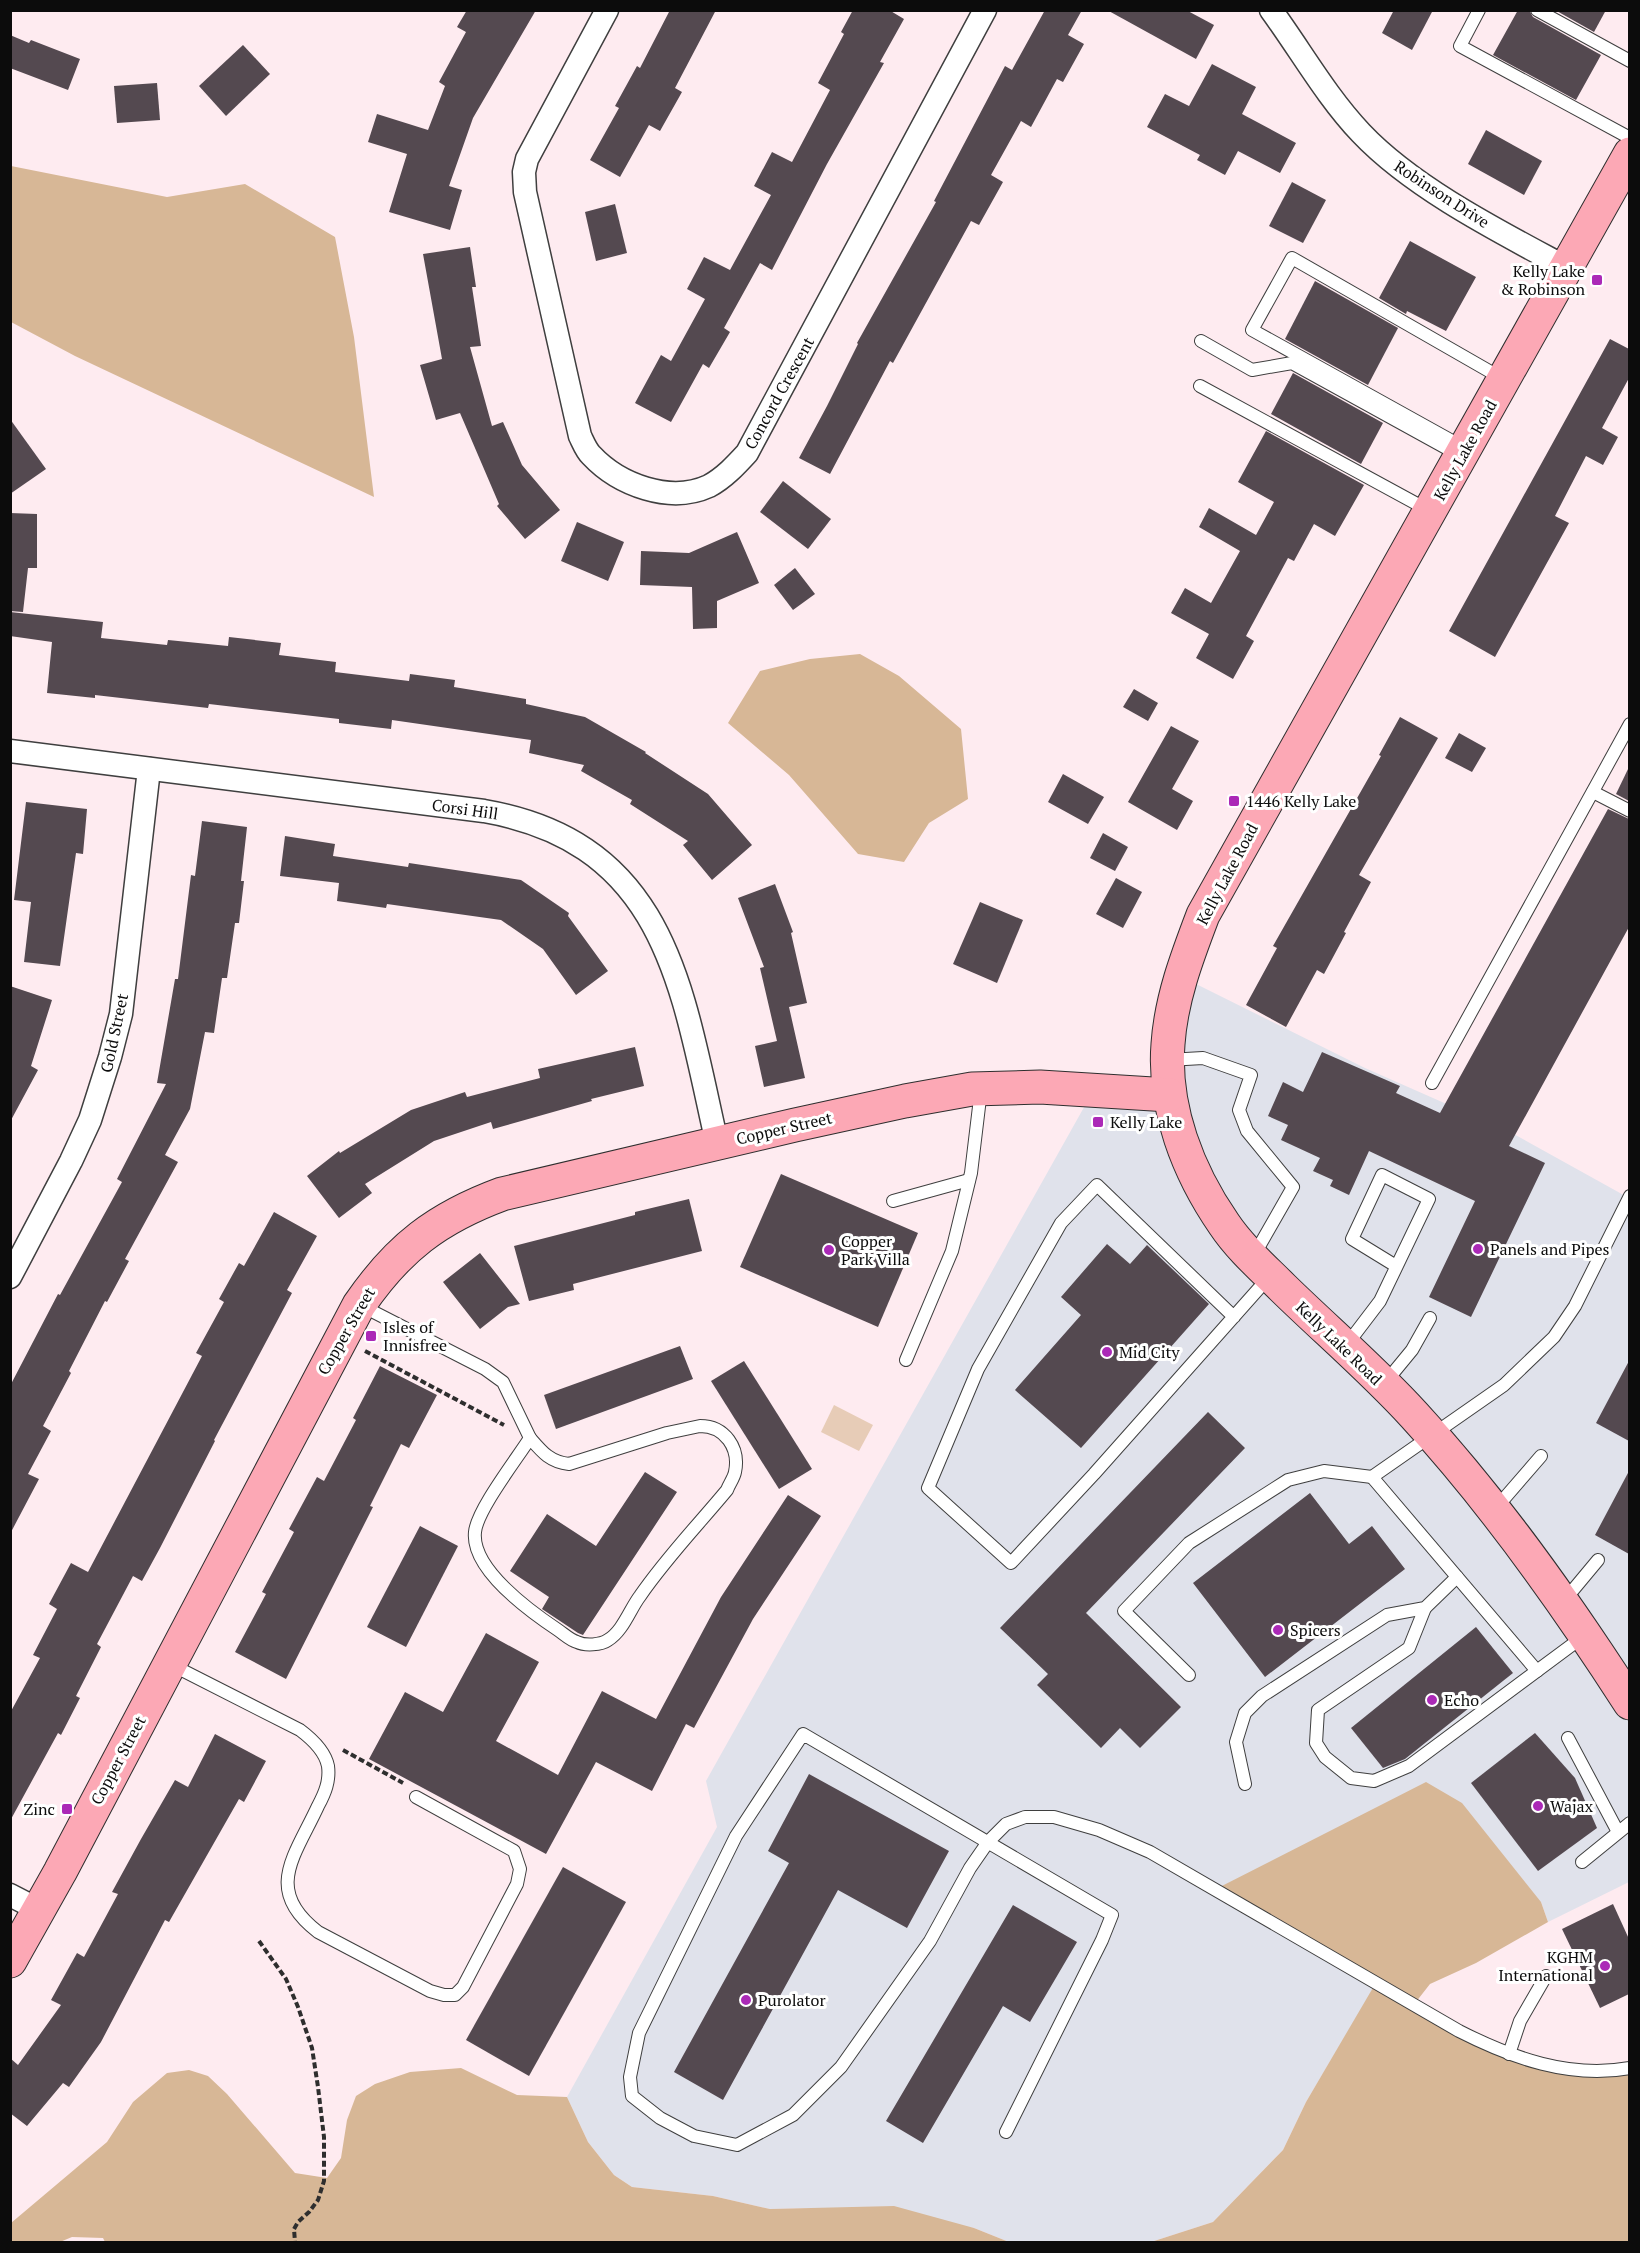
<svg xmlns="http://www.w3.org/2000/svg" width="1640" height="2253" viewBox="0 0 1640 2253" font-family="'PT Serif',serif">
  <style>
    .industrial { fill: #e0e2eb }
    .green { fill: #e7ccb7 }
    .forest { fill: #d7b796 }
    .building { fill: #544950 }
    .lines { fill: none; stroke-linecap: round; stroke-linejoin: round }
    .lane-casing { stroke: #3f3f3f; stroke-width: 14 }
    .street-casing { stroke: #3f3f3f; stroke-width: 25 }
    .secondary-casing { stroke: #2e2e2e; stroke-width: 35 }
    .path { stroke: #2e2e2e; stroke-width: 4; stroke-dasharray: 6 3; stroke-linecap: butt }
    .lane { stroke: #fff; stroke-width: 12 }
    .street { stroke: #fff; stroke-width: 22 }
    .secondary { stroke: #fca8b5; stroke-width: 33 }
    .poi-dot { fill: #ab29b7; stroke: #fff; stroke-width: 2 }
    .labels { text-anchor: middle; stroke-width: 6; stroke-linejoin: round; paint-order: stroke }
    .street-label { font-size: 16px; fill: #0c0c0c; stroke: #fff }
    .poi-label { font-size: 16px; fill: #0c0c0c; stroke: #fff; text-anchor: start }
  </style>
  <rect width="100%" height="100%" fill="#feebf0"/>
  <!-- industrial -->
  <polygon class="industrial" points="1182,977 1365,1068 1510,1132 1629,1198 1629,1882 1548,1922 1541,1902 1375,1986 1306,2102 1283,2150 1213,2222 1151,2242 1009,2242 974,2228 820,2208 770,2209 713,2196 632,2187 614,2175 588,2142 567,2097 717,1827 706,1781 1092,1093 1171,1097"/>
  <!-- green -->
  <polygon class="green" points="834,1405 873,1425 859,1451 821,1432"/>
  <!-- forest -->
  <g class="forest">
    <polygon points="11,166 167,197 245,184 335,237 354,337 374,497 75,356 11,322"/>
    <polygon points="860,654 899,676 961,729 968,799 929,823 904,862 858,854 789,775 728,723 760,671 810,659"/>
    <polygon points="1426,1782 1462,1803 1541,1902 1548,1922 1476,1963 1430,1984 1412,2007 1537,2065 1629,2070 1629,2242 1151,2242 1213,2222 1283,2150 1306,2102 1374,1986 1212,1891"/>
    <polygon points="461,2068 517,2095 567,2097 588,2142 614,2175 632,2187 713,2196 770,2209 894,2206 974,2228 1009,2242 105,2242 103,2238 72,2237 60,2242 11,2242 11,2223 107,2142 133,2102 167,2073 189,2070 208,2076 227,2094 295,2173 327,2178 341,2158 347,2120 356,2096 375,2084 410,2072"/>
  </g>
  <!-- building -->
  <g class="building">
    <polygon points="467,10 536,10 473,118 449,186 462,190 450,230 389,212 407,154 368,142 377,114 428,130 445,86 439,82 466,32 457,27"/>
    <polygon points="670,10 716,10 675,88 682,92 660,131 649,125 620,177 590,160 619,108 615,106 637,66 640,68"/>
    <polygon points="853,10 889,10 904,19 880,62 884,63 827,164 772,270 760,263 724,328 730,332 709,368 703,364 671,422 635,403 661,355 671,361 705,299 687,289 704,257 730,270 771,195 754,186 772,152 792,162 830,90 818,83 844,34 841,32"/>
    <polygon points="1045,10 1082,10 1068,35 1084,44 1063,82 1057,79 1031,127 1021,121 991,175 1003,182 979,225 971,221 893,363 890,361 830,474 799,458 827,406 858,344 857,343 936,202 934,201 1005,66 1012,70"/>
    <polygon points="1107,10 1186,10 1214,25 1196,59"/>
    <polygon points="1394,10 1433,10 1412,50 1382,33"/>
    <polygon points="1518,10 1529,10 1533,17 1601,55 1576,100 1493,55"/>
    <polygon points="1555,10 1606,10 1594,32"/>
    <polygon points="10,35 29,43 31,40 80,59 68,90 10,68"/>
    <polygon points="243,45 270,74 226,116 199,86"/>
    <polygon points="1212,64 1256,87 1242,114 1296,143 1280,173 1238,151 1225,175 1197,160 1200,155 1147,127 1165,94 1189,106"/>
    <polygon points="157,83 160,120 117,123 114,86"/>
    <polygon points="1486,130 1542,161 1524,195 1468,164"/>
    <polygon points="1292,182 1326,200 1303,243 1269,226"/>
    <polygon points="615,204 627,253 596,261 585,212"/>
    <polygon points="1410,241 1476,277 1446,331 1407,311 1406,314 1379,298"/>
    <polygon points="470,247 476,287 472,287 481,346 470,347 492,426 503,422 522,465 560,510 525,539 497,506 499,504 460,413 436,420 420,365 442,359 423,254"/>
    <polygon points="1315,281 1398,328 1368,385 1285,339"/>
    <polygon points="1610,339 1629,349 1629,378 1602,428 1618,437 1603,465 1586,456 1555,516 1569,523 1495,657 1449,631"/>
    <polygon points="1293,373 1383,423 1361,464 1271,414"/>
    <polygon points="10,419 46,469 10,494"/>
    <polygon points="1266,431 1364,485 1335,536 1314,524 1294,561 1288,558 1246,636 1254,641 1233,679 1196,658 1209,634 1171,613 1185,588 1211,603 1240,551 1199,527 1209,508 1256,535 1274,502 1238,482"/>
    <polygon points="783,481 831,519 808,549 760,512"/>
    <polygon points="10,513 37,514 37,568 28,568 23,612 10,611"/>
    <polygon points="577,522 624,542 608,581 561,561"/>
    <polygon points="737,532 759,583 717,601 717,628 693,629 692,587 640,585 641,551 689,553"/>
    <polygon points="795,568 815,594 793,610 774,585"/>
    <polygon points="10,612 103,622 101,638 167,645 168,640 228,646 229,637 281,643 279,655 336,662 335,672 409,681 410,674 455,680 454,687 526,699 526,704 585,717 646,752 645,753 708,794 752,845 712,880 683,845 688,841 630,804 632,800 581,771 584,765 529,753 531,740 392,720 391,729 339,723 339,719 209,704 208,708 95,695 95,698 47,693 52,642 10,636"/>
    <polygon points="1134,689 1158,703 1148,721 1123,707"/>
    <polygon points="1400,717 1438,738 1359,875 1371,882 1344,932 1346,933 1324,974 1317,970 1286,1027 1246,1005 1277,948 1273,946 1381,756 1379,755"/>
    <polygon points="1171,726 1199,741 1172,789 1193,801 1177,830 1128,802"/>
    <polygon points="1459,733 1486,748 1472,772 1445,758"/>
    <polygon points="1629,767 1629,801 1616,794"/>
    <polygon points="1063,774 1104,797 1088,824 1048,802"/>
    <polygon points="26,802 87,809 83,854 76,853 60,966 24,962 31,902 14,900"/>
    <polygon points="1608,809 1629,819 1629,927 1509,1146 1545,1163 1471,1317 1429,1297 1475,1201 1369,1151 1349,1195 1330,1186 1333,1180 1313,1171 1320,1158 1281,1140 1288,1125 1268,1116 1283,1082 1303,1092 1322,1052 1400,1086 1396,1093 1440,1113"/>
    <polygon points="202,821 247,827 241,881 244,881 239,923 235,923 227,978 222,978 214,1033 205,1032 190,1109 165,1155 178,1162 125,1259 129,1261 107,1302 105,1301 69,1371 71,1373 43,1426 51,1431 28,1474 39,1479 10,1534 10,1386 58,1294 60,1295 122,1182 117,1179 166,1084 157,1083 175,979 178,979 191,875 195,876"/>
    <polygon points="1103,833 1128,847 1115,871 1090,858"/>
    <polygon points="285,836 335,844 333,856 408,867 409,863 521,880 569,913 568,916 608,971 576,995 543,949 501,920 387,904 386,908 337,901 339,883 280,876"/>
    <polygon points="1116,878 1142,892 1123,928 1096,914"/>
    <polygon points="775,884 793,932 791,933 807,1003 789,1007 805,1078 764,1087 755,1046 777,1041 760,968 764,967 738,898"/>
    <polygon points="980,902 1023,920 997,983 953,964"/>
    <polygon points="10,986 52,1000 31,1066 38,1070 10,1122"/>
    <polygon points="635,1047 644,1086 591,1099 592,1101 493,1129 491,1122 434,1141 365,1184 372,1193 339,1218 307,1176 339,1151 340,1153 411,1110 465,1092 467,1097 540,1078 538,1069"/>
    <polygon points="781,1174 918,1233 878,1327 740,1267"/>
    <polygon points="689,1199 702,1251 573,1284 574,1290 529,1301 514,1246 635,1215 635,1212"/>
    <polygon points="274,1212 317,1236 287,1290 292,1293 214,1440 215,1441 160,1548 142,1581 133,1576 97,1644 101,1647 76,1696 80,1698 61,1735 58,1733 10,1821 10,1713 40,1658 33,1655 57,1609 49,1604 71,1563 88,1572 202,1356 196,1353 224,1302 219,1299 239,1263 244,1266"/>
    <polygon points="1107,1244 1130,1264 1147,1245 1209,1304 1081,1448 1015,1390 1081,1315 1061,1297"/>
    <polygon points="480,1253 520,1304 508,1307 480,1329 443,1282"/>
    <polygon points="680,1346 693,1379 556,1429 544,1395"/>
    <polygon points="744,1361 812,1469 779,1489 711,1381"/>
    <polygon points="1629,1361 1629,1441 1596,1423"/>
    <polygon points="380,1366 437,1395 409,1448 401,1444 370,1506 373,1507 286,1679 235,1652 266,1594 262,1592 294,1532 289,1529 317,1477 324,1481 356,1420 353,1418"/>
    <polygon points="1208,1412 1245,1448 1086,1613 1181,1707 1140,1748 1120,1728 1101,1748 1037,1685 1048,1674 1000,1628"/>
    <polygon points="1629,1471 1629,1554 1595,1535"/>
    <polygon points="645,1472 677,1492 583,1635 578,1633 542,1609 549,1597 510,1571 547,1514 596,1546"/>
    <polygon points="1310,1493 1349,1544 1372,1526 1405,1569 1265,1677 1193,1583"/>
    <polygon points="788,1495 821,1516 753,1619 694,1728 686,1724 652,1791 596,1762 546,1854 369,1759 405,1692 443,1712 486,1633 539,1662 496,1741 558,1775 602,1691 656,1719 721,1597"/>
    <polygon points="420,1526 458,1546 406,1647 367,1627"/>
    <polygon points="1476,1627 1513,1673 1405,1759 1383,1768 1351,1728"/>
    <polygon points="1535,1733 1575,1778 1597,1828 1538,1871 1471,1783"/>
    <polygon points="215,1734 266,1761 244,1802 239,1799 169,1922 165,1920 101,2042 69,2087 63,2083 27,2126 10,2113 10,2058 18,2065 61,2005 51,2000 77,1953 84,1957 118,1894 112,1892 141,1839 175,1780 188,1787"/>
    <polygon points="809,1774 949,1851 907,1928 838,1890 723,2100 674,2072 789,1863 768,1851"/>
    <polygon points="563,1867 626,1902 529,2076 466,2040"/>
    <polygon points="1613,1904 1629,1939 1629,1994 1600,2008 1562,1929"/>
    <polygon points="1013,1905 1077,1942 1030,2022 1003,2006 923,2143 886,2121"/>
  </g>
  <g class="lines">
    <!-- lane casing -->
    <g class="lane-casing">
      <g id="lane">
        <polyline points="1479,10 1460,46 1630,138"/>
        <polyline points="1537,10 1630,61"/>
        <polyline points="1201,341 1252,370 1292,363 1459,455"/>
        <polyline points="1200,386 1428,510"/>
        <polyline points="1463,447 1252,330 1292,258 1503,379"/>
        <polyline points="1593,792 1630,811"/>
        <polyline points="1168,1060 1203,1058 1251,1075 1239,1110 1247,1131 1293,1187 1253,1257"/>
        <polyline points="1432,1083 1630,724"/>
        <polyline points="893,1201 969,1180"/>
        <polyline points="360,1305 485,1369 503,1382 530,1438"/>
        <polyline points="1234,1317 1097,1185 1061,1223 978,1369 928,1488 1011,1563 1094,1474 1270,1276"/>
        <polyline points="1345,1347 1380,1301 1429,1199 1382,1175 1352,1239 1396,1266"/>
        <polyline points="906,1360 952,1251 971,1173 981,1090"/>
        <polyline points="1384,1384 1412,1350 1430,1318"/>
        <path d="M700 1426C725 1426 740 1448 735 1472 734 1478 729 1484 727 1490 698 1525 666 1558 640 1596 630 1609 623 1631 608 1640 601 1645 585 1646 577 1642 570 1640 564 1634 558 1630 531 1612 471 1569 475 1532 477 1510 516 1460 530 1438 542 1452 550 1462 569 1464L667 1433Z"/>
        <polyline points="1496,1508 1541,1456"/>
        <polyline points="1563,1602 1598,1560"/>
        <polyline points="1425,1608 1409,1648 1318,1710 1316,1743 1325,1757 1351,1778 1374,1781 1409,1766 1584,1636"/>
        <path d="M170 1664 300 1730C312 1739 325 1751 328 1766 330 1781 325 1793 318 1806 295 1856 263 1890 318 1932L430 1991 444 1995H455L463 1987 517 1884 520 1869 514 1851 416 1797"/>
        <polyline points="1537,1671 1372,1477 1504,1385 1554,1337 1575,1306 1630,1196"/>
        <polyline points="1189,1675 1124,1611 1189,1543 1288,1480 1324,1471 1372,1477"/>
        <polyline points="1568,1738 1618,1832"/>
        <polyline points="1245,1784 1236,1742 1245,1713 1262,1696 1387,1615 1425,1608 1457,1577"/>
        <polyline points="1582,1862 1630,1823"/>
        <polyline points="1509,2054 1520,2021 1546,1976"/>
        <path d="M1006 2132 1102 1940 1112 1915 803 1734 736 1836 639 2033 630 2077 632 2096 660 2118 694 2136 737 2145 793 2115 841 2067 930 1941 970 1868 988 1842 1006 1824 1025 1817H1054L1099 1830 1150 1852 1459 2031C1512 2058 1570 2079 1630 2068"/>
      </g>
    </g>
    <!-- street casing -->
    <g class="street-casing">
      <g id="street">
        <path d="M607 10 527 159 524 172 525 192 580 436C583 442 586 450 591 455 619 485 670 504 709 486 724 478 736 465 747 453L985 10"/>
        <path d="M1271 10C1301 51 1326 96 1361 133 1413 188 1500 232 1567 268"/>
        <path d="M10 751 484 811C668 843 682 990 717 1143"/>
        <polyline points="10,1277 71,1161 90,1120 110,1057 121,1014 149,769"/>
        <polyline points="10,1895 39,1910"/>
      </g>
    </g>
    <!-- secondary casing -->
    <g class="secondary-casing">
      <g id="secondary">
        <path d="M1630 154 1203 915C1187 957 1171 999 1168 1044 1163 1108 1188 1172 1224 1224 1240 1248 1263 1268 1283 1288 1326 1330 1373 1370 1414 1415 1495 1503 1565 1602 1630 1703"/>
        <path d="M10 1961 60 1872 359 1305C398 1248 437 1218 502 1194L795 1125 905 1101 972 1089 1040 1087 1169 1095"/>
      </g>
    </g>
    <!-- path -->
    <g class="path">
      <polyline points="365,1351 504,1425"/>
      <polyline points="343,1750 403,1783"/>
      <polyline points="259,1941 286,1979 298,2007 312,2048 318,2087 324,2137 324,2181 318,2200 309,2212 298,2222 294,2229 295,2242"/>
    </g>
    <!-- lane -->
    <use href="#lane" class="lane"/>
    <!-- street -->
    <use href="#street" class="street"/>
    <!-- secondary -->
    <use href="#secondary" class="secondary"/>
  </g>
  <!-- markers -->
  <g class="poi-dot">
    <rect x="1591" y="274" width="12" height="12" rx="3"/>
    <rect x="1228" y="795" width="12" height="12" rx="3"/>
    <rect x="1092" y="1116" width="12" height="12" rx="3"/>
    <circle cx="1478" cy="1249" r="6"/>
    <circle cx="829" cy="1250" r="6"/>
    <rect x="365" y="1330" width="12" height="12" rx="3"/>
    <circle cx="1107" cy="1352" r="6"/>
    <circle cx="1278" cy="1630" r="6"/>
    <circle cx="1432" cy="1700" r="6"/>
    <circle cx="1538" cy="1806" r="6"/>
    <rect x="61" y="1803" width="12" height="12" rx="3"/>
    <circle cx="1605" cy="1966" r="6"/>
    <circle cx="746" cy="2000" r="6"/>
  </g>
  <g class="labels">
    <!-- street labels -->
    <g class="street-label">
      <text transform="translate(1442 194) rotate(33)" y="6">Robinson Drive</text>
      <text transform="translate(779 393) rotate(-61)" y="6">Concord Crescent</text>
      <text transform="translate(1465 450) rotate(-61)" y="6">Kelly Lake Road</text>
      <text transform="translate(465 809) rotate(8)" y="6">Corsi Hill</text>
      <text transform="translate(1227 874) rotate(-62)" y="6">Kelly Lake Road</text>
      <text transform="translate(114 1033) rotate(-78)" y="6">Gold Street</text>
      <text transform="translate(784 1128) rotate(-13)" y="6">Copper Street</text>
      <text transform="translate(346 1331) rotate(-60)" y="6">Copper Street</text>
      <text transform="translate(1339 1343) rotate(44)" y="6">Kelly Lake Road</text>
      <text transform="translate(118 1760) rotate(-62)" y="6">Copper Street</text>
    </g>
    <!-- poi labels -->
    <g class="poi-label">
      <text x="1585" y="277" text-anchor="end">Kelly Lake<tspan x="1585" dy="18">&amp; Robinson</tspan></text>
      <text x="1246" y="807">1446 Kelly Lake</text>
      <text x="1110" y="1128">Kelly Lake</text>
      <text x="841" y="1247">Copper<tspan x="841" dy="18">Park Villa</tspan></text>
      <text x="1490" y="1255">Panels and Pipes</text>
      <text x="383" y="1333">Isles of<tspan x="383" dy="18">Innisfree</tspan></text>
      <text x="1119" y="1358">Mid City</text>
      <text x="1290" y="1636">Spicers</text>
      <text x="1444" y="1706">Echo</text>
      <text x="1550" y="1812">Wajax</text>
      <text x="55" y="1815" text-anchor="end">Zinc</text>
      <text x="1593" y="1963" text-anchor="end">KGHM<tspan x="1593" dy="18">International</tspan></text>
      <text x="758" y="2006">Purolator</text>
    </g>
  </g>
  <!-- border -->
  <rect width="1640" height="2253" fill="none" stroke="#0c0c0c" stroke-width="24"/>
</svg>
